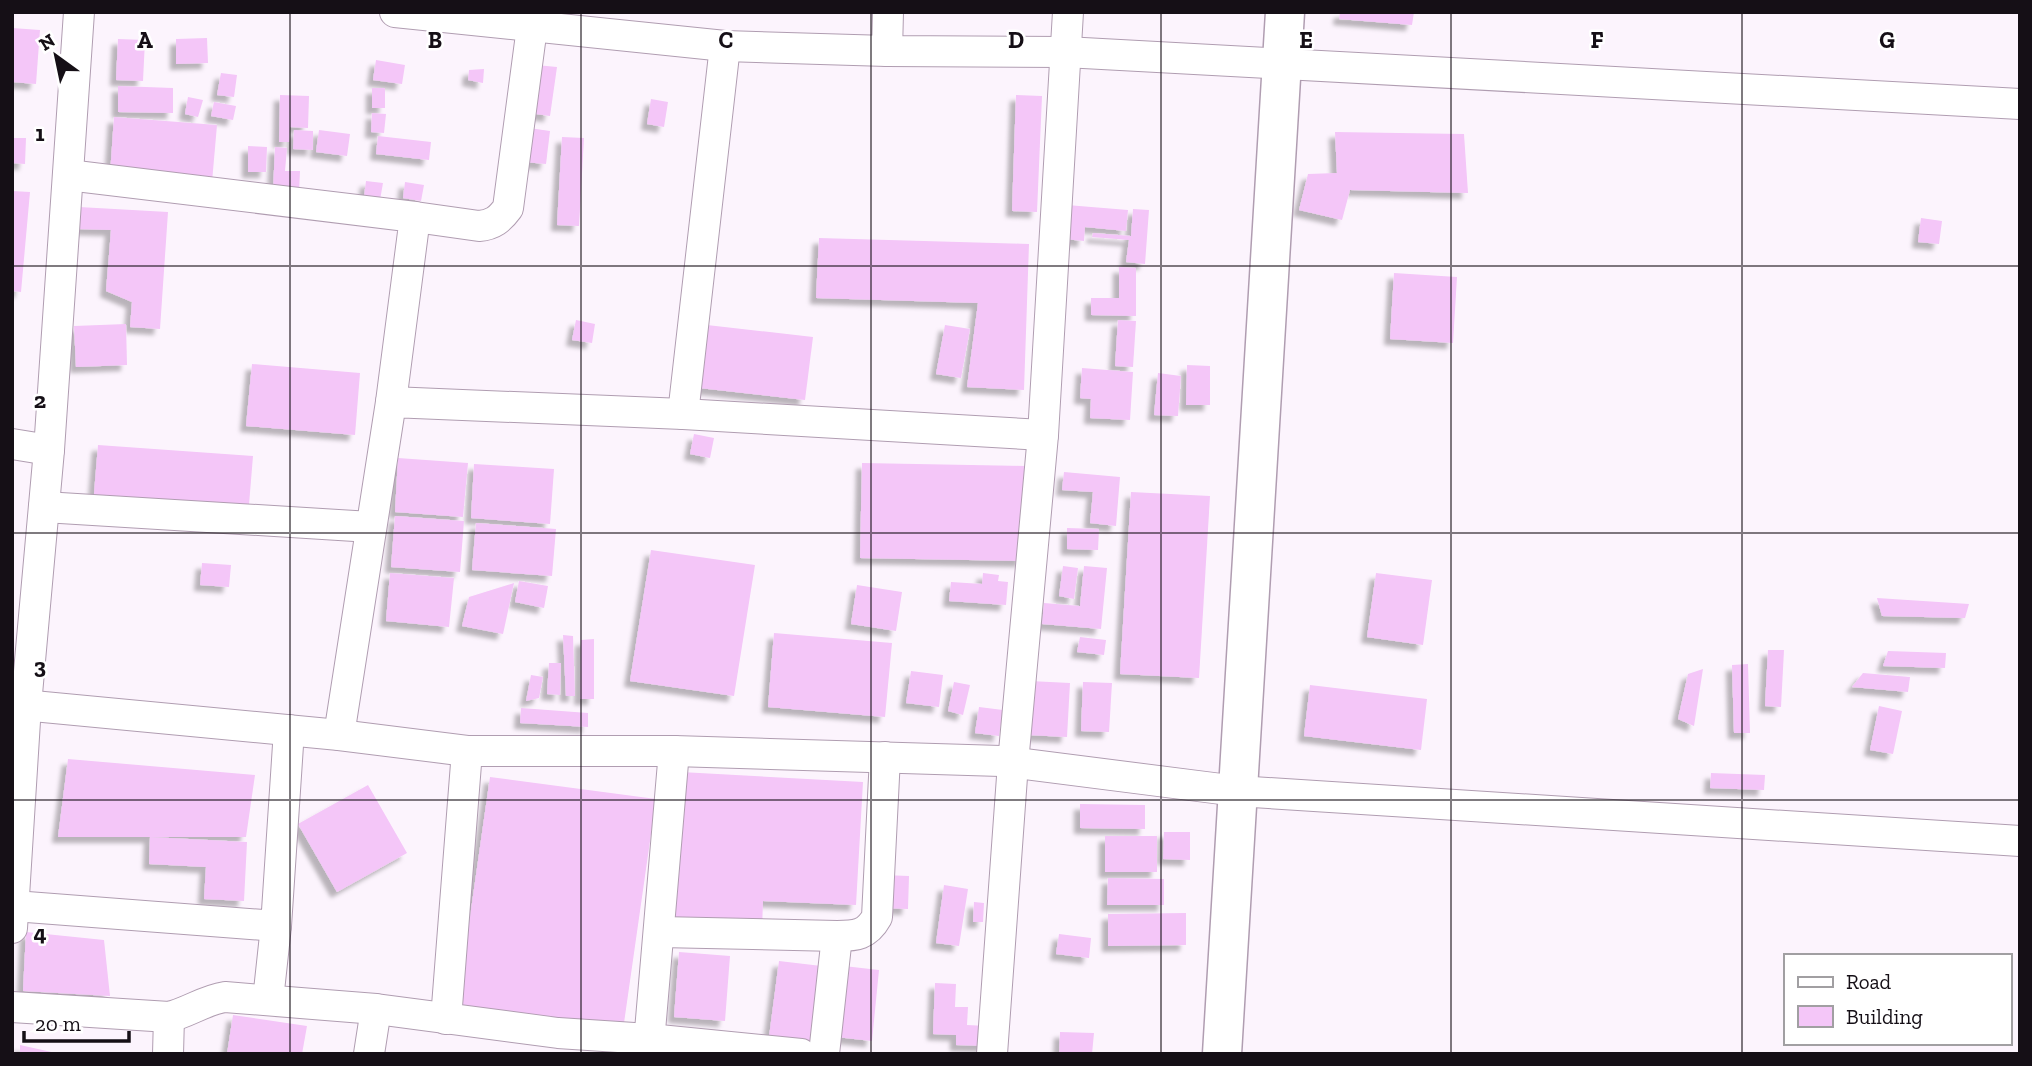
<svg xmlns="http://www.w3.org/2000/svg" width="2032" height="1066" viewBox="0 0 2032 1066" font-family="'Zilla Slab',serif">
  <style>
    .building { fill: #f4c6f8; filter: url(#shadow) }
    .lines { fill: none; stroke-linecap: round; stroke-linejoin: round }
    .minor-casing { stroke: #b09db1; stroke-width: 32 }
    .tertiary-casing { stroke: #b09db1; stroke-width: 41 }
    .minor { stroke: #fff; stroke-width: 30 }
    .tertiary { stroke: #fff; stroke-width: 38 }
    .grid { fill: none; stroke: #150f16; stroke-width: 2; stroke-opacity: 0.55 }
    .grid-label { font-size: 23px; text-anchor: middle; font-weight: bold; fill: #150f16; stroke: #fff; stroke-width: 5; stroke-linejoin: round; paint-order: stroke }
  </style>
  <defs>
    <filter id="shadow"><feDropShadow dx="-6" dy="6" stdDeviation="2" flood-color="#0004"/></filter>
  </defs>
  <rect width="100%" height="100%" fill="#fcf4fd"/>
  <!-- building -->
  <g class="building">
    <polygon points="1340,12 1414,12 1412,25 1339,19"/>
    <polygon points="12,28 40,30 36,84 12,82"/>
    <polygon points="207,38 208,63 176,64 176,39"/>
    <polygon points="118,39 145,40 143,81 116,80"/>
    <polygon points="376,60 405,65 402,84 373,80"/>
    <polygon points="536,65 557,67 550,116 529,113"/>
    <polygon points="484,69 483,83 468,80 469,70"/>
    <polygon points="221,73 237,75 234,97 217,95"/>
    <polygon points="118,86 173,88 173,113 118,112"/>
    <rect x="372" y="88" width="13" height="20"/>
    <polygon points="280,95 309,96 308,128 290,127 289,142 279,142"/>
    <polygon points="1016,95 1042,96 1037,212 1012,211"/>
    <polygon points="188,97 203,100 198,117 185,114"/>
    <polygon points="651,99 668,102 664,127 647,124"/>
    <polygon points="214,102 236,106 233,120 211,116"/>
    <polygon points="372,113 386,114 384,133 371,132"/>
    <polygon points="114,117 217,125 212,182 110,175"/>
    <polygon points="529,128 550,131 546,164 524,162"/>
    <polygon points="294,130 313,131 313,150 293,149"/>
    <polygon points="319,130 350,134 347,156 316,152"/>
    <polygon points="1335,132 1464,134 1468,193 1350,190 1342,220 1299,210 1308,174 1337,173"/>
    <polygon points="378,136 431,142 429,160 376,154"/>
    <polygon points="562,137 584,138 579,226 557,225"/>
    <polygon points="12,138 26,138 25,164 12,163"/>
    <polygon points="248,146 267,147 266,172 248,172"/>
    <polygon points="275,147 287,148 285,171 300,171 299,193 273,192"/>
    <polygon points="366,181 383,183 380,200 364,197"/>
    <polygon points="405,182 424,185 421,201 403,198"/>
    <polygon points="12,191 30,192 21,292 12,291"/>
    <polygon points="1067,205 1128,210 1126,231 1085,227 1084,241 1064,239"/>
    <polygon points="79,207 168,212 160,329 130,327 132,302 106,291 111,230 77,229"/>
    <polygon points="1133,209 1149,210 1145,264 1126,262 1129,240 1092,237 1093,233 1131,236"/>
    <polygon points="1921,218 1942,221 1939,244 1918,242"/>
    <polygon points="819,238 1029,244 1024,390 967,387 978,303 816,298"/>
    <polygon points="1119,267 1136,268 1136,316 1091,315 1091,298 1119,298"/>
    <polygon points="1394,273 1457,277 1453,343 1390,339"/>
    <polygon points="576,320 595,324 592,343 572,340"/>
    <polygon points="1118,320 1136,321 1133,367 1115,366"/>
    <polygon points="126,324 127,365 76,367 74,326"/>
    <polygon points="707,325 813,337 805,400 699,388"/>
    <polygon points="945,325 970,329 961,378 936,374"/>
    <polygon points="252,364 360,373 355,435 246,426"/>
    <polygon points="1187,365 1210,366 1210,405 1186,405"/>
    <polygon points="1082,368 1133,372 1130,420 1090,418 1091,399 1080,398"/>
    <polygon points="1158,373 1181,376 1178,416 1154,415"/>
    <polygon points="694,434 714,438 710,458 690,454"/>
    <polygon points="98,445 253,456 248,517 93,506"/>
    <polygon points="398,458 468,463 463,517 395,512"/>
    <polygon points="862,463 1025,466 1023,561 860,558"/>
    <polygon points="474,464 554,469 550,524 471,518"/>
    <polygon points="1064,472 1120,477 1116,526 1090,523 1093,492 1062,490"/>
    <polygon points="1131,492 1210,496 1199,678 1120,674"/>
    <polygon points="395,516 464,521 460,572 391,567"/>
    <polygon points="476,523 556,529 552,576 472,570"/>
    <polygon points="1067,528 1099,529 1098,550 1067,549"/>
    <polygon points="651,550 755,565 734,696 630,681"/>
    <polygon points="202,563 231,565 229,587 200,585"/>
    <polygon points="1063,566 1078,568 1074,599 1059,596"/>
    <polygon points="1084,566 1107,568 1101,629 1042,624 1044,603 1080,606"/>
    <polygon points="390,573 454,578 449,627 386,621"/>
    <polygon points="983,573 999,575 998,581 1008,582 1006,605 949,601 951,582 982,584"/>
    <polygon points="1376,573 1432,580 1423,645 1367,637"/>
    <polygon points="519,581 548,586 544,608 515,602"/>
    <polygon points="514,583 503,634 462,626 469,597"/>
    <polygon points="857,585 902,592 896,631 851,624"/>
    <polygon points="1877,598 1969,604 1965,618 1882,616"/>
    <polygon points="774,633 892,643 885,717 768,707"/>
    <polygon points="563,635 573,636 575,696 566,696"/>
    <polygon points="1080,637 1106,640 1104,655 1077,652"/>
    <polygon points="594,639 594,699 580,699 581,640"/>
    <polygon points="1768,650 1784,650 1781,707 1765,706"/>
    <polygon points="1888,651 1946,653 1945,668 1883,666"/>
    <polygon points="549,663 561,663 560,695 547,694"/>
    <polygon points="1748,664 1750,733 1734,733 1732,665"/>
    <polygon points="1703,669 1694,726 1678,719 1688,674"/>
    <polygon points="911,671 943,675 939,707 906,703"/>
    <polygon points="1863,673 1910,677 1908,692 1852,687"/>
    <polygon points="531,675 543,677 539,698 526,701"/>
    <polygon points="1030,681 1070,683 1067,737 1027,735"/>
    <polygon points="954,682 970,685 963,715 948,711"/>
    <polygon points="1083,682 1112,683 1109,732 1081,731"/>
    <polygon points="1310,685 1427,699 1421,750 1304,736"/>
    <polygon points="1879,706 1902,711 1893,754 1870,750"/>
    <polygon points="979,707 1003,710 999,736 975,733"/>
    <polygon points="521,708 588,713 588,727 520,723"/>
    <polygon points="68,759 255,775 246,837 58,837"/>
    <polygon points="681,772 863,782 856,905 763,901 762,929 672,924"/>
    <polygon points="1711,773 1765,775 1764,790 1710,788"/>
    <polygon points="490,777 656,799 623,1030 457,1008"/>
    <polygon points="368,785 407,853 337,892 298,824"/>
    <polygon points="1080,804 1145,805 1145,829 1080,828"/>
    <polygon points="1164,832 1190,832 1190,860 1163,859"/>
    <rect x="1105" y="836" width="52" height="36"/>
    <polygon points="150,837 247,842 244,901 204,899 206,867 149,864"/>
    <polygon points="883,875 909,876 908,909 882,908"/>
    <polygon points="1108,878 1164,879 1164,905 1107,905"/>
    <polygon points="944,885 968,889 959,946 936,943"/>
    <polygon points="974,902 984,903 983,922 973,922"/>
    <polygon points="1186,913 1186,945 1108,946 1108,914"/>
    <polygon points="26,932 104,940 110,996 23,991"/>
    <polygon points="1059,934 1091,938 1089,958 1056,954"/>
    <polygon points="679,952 730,956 725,1021 674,1017"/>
    <polygon points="779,961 830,967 820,1043 769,1037"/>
    <polygon points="835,965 879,970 872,1041 827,1036"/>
    <polygon points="935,983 956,984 955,1007 968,1007 967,1025 987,1026 987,1046 956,1045 956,1035 933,1034"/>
    <polygon points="233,1015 307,1026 302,1054 227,1054"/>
    <polygon points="1060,1032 1094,1033 1092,1054 1059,1054"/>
    <polygon points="20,1045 56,1053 55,1054 20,1054"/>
  </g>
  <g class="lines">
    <!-- minor casing -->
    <g class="minor-casing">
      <g id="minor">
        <polyline points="395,12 725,46 887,51 1065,52 2020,104"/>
        <polyline points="887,51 888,12"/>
        <polyline points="68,175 415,217 391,402"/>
        <path d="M415 217 479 226C493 225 500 219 508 208L534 12"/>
        <polyline points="683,414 725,46"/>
        <polyline points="12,444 49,450"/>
        <polyline points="44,507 371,527"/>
        <polyline points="12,704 339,735 467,751 674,751 1001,761 1237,791 2020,841"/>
        <polyline points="339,735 391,402 683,414 1043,435"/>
        <polyline points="14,906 276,926 289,730"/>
        <polyline points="12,928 26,705 49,450 79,12"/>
        <path d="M660 932 837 936C856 936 867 935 877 917L885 757"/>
        <polyline points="268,1000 276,926"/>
        <path d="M12 1007 169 1017C189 1012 205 1000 225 997L376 1009 558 1033 649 1039 801 1054"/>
        <polyline points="446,1019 467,751"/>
        <polyline points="168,1054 169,1017"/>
        <polyline points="369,1054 376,1009"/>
        <polyline points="648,1054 674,751"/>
        <polyline points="824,1054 837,936"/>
        <polyline points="992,1054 1013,763 1043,435 1068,12"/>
      </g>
    </g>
    <!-- tertiary casing -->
    <g class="tertiary-casing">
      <polyline id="tertiary" points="1222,1054 1285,12"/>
    </g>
    <!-- minor -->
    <use href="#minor" class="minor"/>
    <!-- tertiary -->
    <use href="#tertiary" class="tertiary"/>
  </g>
  <!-- grid -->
  <path class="grid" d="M290 12V1054M581 12V1054M871 12V1054M1161 12V1054M1451 12V1054M1742 12V1054M12 266H2020M12 533H2020M12 800H2020"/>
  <g class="grid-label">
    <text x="145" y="48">A</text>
    <text x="435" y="48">B</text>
    <text x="726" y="48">C</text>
    <text x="1016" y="48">D</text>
    <text x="1306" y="48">E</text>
    <text x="1597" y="48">F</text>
    <text x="1887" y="48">G</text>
    <text x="40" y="141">1</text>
    <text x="40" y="408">2</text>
    <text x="40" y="674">3</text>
    <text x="40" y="941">4</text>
  </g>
  <!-- border -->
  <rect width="2032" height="1066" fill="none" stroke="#150f16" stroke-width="28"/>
  <!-- legend -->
  <rect x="1784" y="954" width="228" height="91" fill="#ffffff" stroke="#a19fa2" stroke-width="2"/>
  <rect x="1798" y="977" width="35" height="10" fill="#ffffff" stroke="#a19fa2" stroke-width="2"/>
  <text x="1846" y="989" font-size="21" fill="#150f16">Road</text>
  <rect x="1798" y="1006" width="35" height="21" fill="#f4c6f8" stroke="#a19fa2" stroke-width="2"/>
  <text x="1846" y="1024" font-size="21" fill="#150f16">Building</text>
  <!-- north arrow -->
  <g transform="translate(56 56) rotate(327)" stroke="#ffffff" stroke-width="5" paint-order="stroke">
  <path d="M0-5L12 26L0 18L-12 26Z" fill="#150f16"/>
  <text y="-10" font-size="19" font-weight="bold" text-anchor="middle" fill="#150f16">N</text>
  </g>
  <!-- scale -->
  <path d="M24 1031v10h105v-10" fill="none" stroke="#150f16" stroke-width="3.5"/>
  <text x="35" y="1031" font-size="21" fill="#150f16" stroke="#ffffff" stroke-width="5" paint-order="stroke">20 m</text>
</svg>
